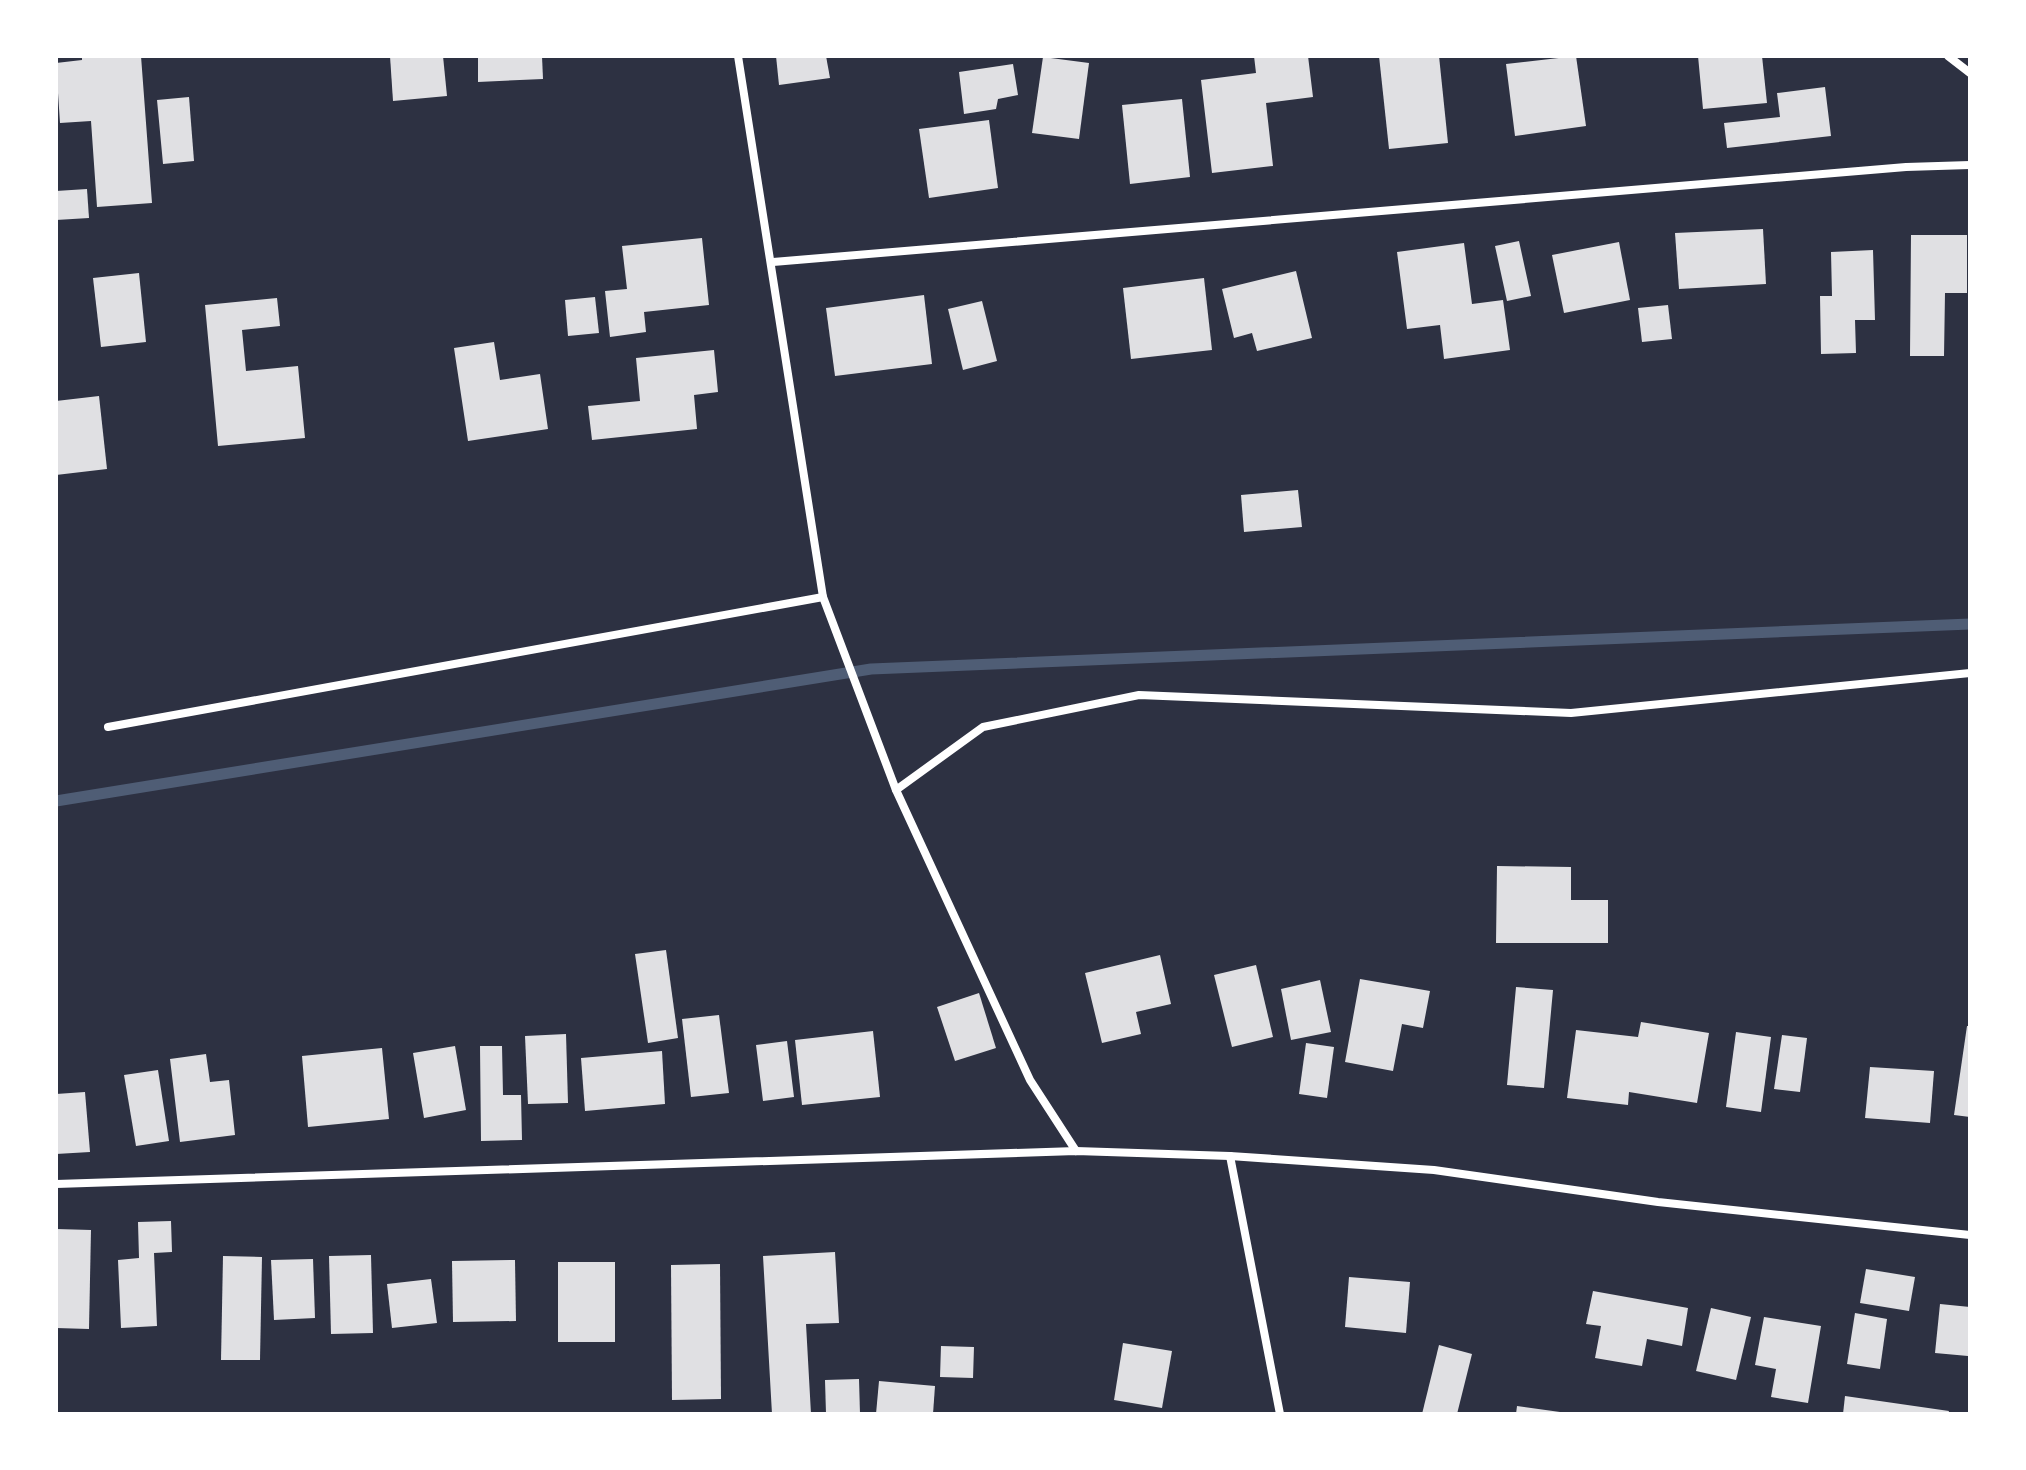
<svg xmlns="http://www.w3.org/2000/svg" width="2026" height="1470" viewBox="0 0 2026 1470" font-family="'Roboto Condensed',sans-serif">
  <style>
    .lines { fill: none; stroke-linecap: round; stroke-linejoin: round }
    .stream { stroke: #4f5d75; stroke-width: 11 }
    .building { fill: #e0e0e3 }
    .minor { stroke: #fff; stroke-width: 8 }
  </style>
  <rect width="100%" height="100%" fill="#2d3142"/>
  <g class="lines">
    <!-- stream -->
    <polyline class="stream" points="56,801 871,669 1970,624"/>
  </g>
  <!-- building -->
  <g class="building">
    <polygon points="82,56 141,56 152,203 97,207 91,121 60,123 56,63 82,60"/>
    <polygon points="390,56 443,56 447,96 393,101"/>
    <polygon points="478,56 542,56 543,79 478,82"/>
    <polygon points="776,56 826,56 830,78 779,85"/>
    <polygon points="1254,56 1308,56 1313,97 1266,103 1273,166 1212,173 1201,80 1256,73"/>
    <polygon points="1379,56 1439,56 1448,143 1389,149"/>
    <polygon points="1576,56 1586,126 1515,136 1506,64"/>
    <polygon points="1698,56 1762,56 1767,103 1703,109"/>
    <polygon points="1043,57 1089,63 1079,139 1032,133"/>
    <polygon points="1013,64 1018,95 998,99 996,109 964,114 959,72"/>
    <polygon points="1825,87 1831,136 1727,148 1724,123 1780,117 1777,93"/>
    <polygon points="189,97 194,161 163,164 157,100"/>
    <polygon points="1182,99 1190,177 1130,184 1122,105"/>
    <polygon points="989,120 998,188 929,198 919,129"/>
    <polygon points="87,189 89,218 56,220 56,191"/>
    <polygon points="1763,229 1766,284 1679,289 1675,233"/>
    <polygon points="1911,235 1967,235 1967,293 1945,293 1944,356 1910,356"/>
    <polygon points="702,238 709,305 644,312 646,332 610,337 605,291 627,289 622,246"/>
    <polygon points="1519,241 1531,296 1507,301 1495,246"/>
    <polygon points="1619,242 1630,300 1564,313 1552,255"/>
    <polygon points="1464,243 1472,304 1503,300 1510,350 1444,359 1440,325 1407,329 1397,252"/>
    <polygon points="1873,250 1875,320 1855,320 1856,353 1821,354 1820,296 1832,296 1831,252"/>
    <polygon points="1296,271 1312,338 1257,351 1252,333 1234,338 1222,289"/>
    <polygon points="139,273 146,342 101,347 93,278"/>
    <polygon points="1204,278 1212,350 1131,359 1123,288"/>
    <polygon points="924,295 932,364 835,376 826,308"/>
    <polygon points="595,297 599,333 568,336 565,300"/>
    <polygon points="277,298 280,326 242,330 246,371 298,366 305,438 218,446 205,305"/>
    <polygon points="982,301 997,361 963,370 948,309"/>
    <polygon points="1668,305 1672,339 1642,342 1638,308"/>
    <polygon points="494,342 500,380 540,374 548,429 468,441 454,348"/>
    <polygon points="714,350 718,392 694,395 697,429 592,440 588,406 640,401 636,358"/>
    <polygon points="99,396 107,469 56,475 56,401"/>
    <polygon points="1298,490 1302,527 1244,532 1241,495"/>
    <polygon points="1497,866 1571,867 1571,900 1608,900 1608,943 1496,943"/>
    <polygon points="666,950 678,1038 648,1043 635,954"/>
    <polygon points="1160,955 1171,1004 1136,1012 1141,1034 1102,1043 1085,973"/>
    <polygon points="1256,965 1273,1037 1232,1047 1214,975"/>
    <polygon points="1360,979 1430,991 1423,1028 1402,1024 1393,1071 1345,1062"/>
    <polygon points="1320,980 1331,1032 1291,1040 1281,989"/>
    <polygon points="1516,987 1553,990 1544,1088 1507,1085"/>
    <polygon points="979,993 996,1048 955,1061 937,1007"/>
    <polygon points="719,1015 729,1093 691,1097 682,1019"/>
    <polygon points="1641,1022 1709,1033 1697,1103 1629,1092 1628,1105 1567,1098 1576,1030 1638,1037"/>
    <polygon points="1967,1026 1970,1026 1970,1117 1954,1115"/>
    <polygon points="873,1031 880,1097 802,1105 795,1040"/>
    <polygon points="1736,1032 1771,1037 1761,1112 1726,1107"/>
    <polygon points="566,1034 568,1103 528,1104 525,1036"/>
    <polygon points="1782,1035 1807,1038 1800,1092 1774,1089"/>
    <polygon points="787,1041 794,1097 763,1101 756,1045"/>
    <polygon points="1306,1043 1334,1047 1327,1098 1299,1094"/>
    <polygon points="455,1046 466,1110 424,1118 413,1053"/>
    <polygon points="480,1046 502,1046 503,1095 521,1095 522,1140 481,1141"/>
    <polygon points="382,1048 389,1119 308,1127 302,1056"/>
    <polygon points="662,1051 665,1104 585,1111 581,1058"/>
    <polygon points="206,1054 210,1082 229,1080 235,1135 180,1142 170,1059"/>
    <polygon points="1870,1067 1934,1071 1930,1123 1865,1118"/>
    <polygon points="158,1070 169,1141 136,1146 124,1075"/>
    <polygon points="85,1092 90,1152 56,1154 56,1094"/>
    <polygon points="171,1221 172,1252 154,1253 157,1326 121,1328 118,1260 139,1258 138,1222"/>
    <polygon points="56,1229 91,1230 89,1329 56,1328"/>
    <polygon points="835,1252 839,1323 806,1324 811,1414 772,1414 763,1256"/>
    <polygon points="371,1255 373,1333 331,1334 329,1256"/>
    <polygon points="223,1256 262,1257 260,1360 221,1360"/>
    <polygon points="313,1259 315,1318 274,1320 271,1260"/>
    <polygon points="515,1260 516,1321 453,1322 452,1261"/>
    <rect x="558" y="1262" width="57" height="80"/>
    <polygon points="720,1264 721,1399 672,1400 671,1265"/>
    <polygon points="1866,1269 1915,1277 1909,1311 1860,1303"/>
    <polygon points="1349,1277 1410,1282 1406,1333 1345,1327"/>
    <polygon points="431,1279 437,1323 392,1328 387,1284"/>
    <polygon points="1593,1291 1688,1308 1682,1346 1647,1339 1642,1366 1595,1358 1601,1326 1586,1324"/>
    <polygon points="1940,1304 1970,1307 1968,1356 1935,1353"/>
    <polygon points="1711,1308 1751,1317 1736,1380 1696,1371"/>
    <polygon points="1855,1313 1887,1319 1880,1369 1847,1364"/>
    <polygon points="1764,1317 1821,1326 1808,1403 1771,1397 1776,1369 1755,1365"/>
    <polygon points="1123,1343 1172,1351 1162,1408 1114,1400"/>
    <polygon points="1439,1345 1472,1354 1457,1414 1422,1414"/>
    <polygon points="941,1346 974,1347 973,1378 940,1377"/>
    <polygon points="859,1379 860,1414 826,1414 825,1380"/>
    <polygon points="879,1381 935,1386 933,1414 876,1414"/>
    <polygon points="1845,1396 1949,1411 1948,1414 1843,1414"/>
    <polygon points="1517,1406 1560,1412 1560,1414 1516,1414"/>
  </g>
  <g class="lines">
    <!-- minor -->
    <g class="minor">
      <polyline points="738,56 823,597 896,790 1030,1080 1076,1151"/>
      <polyline points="1948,56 1970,73"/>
      <polyline points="773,262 1906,167 1970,165"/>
      <polyline points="108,727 823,597"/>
      <polyline points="896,790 983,727 1139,695 1571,713 1970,673"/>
      <polyline points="1230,1156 1280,1414"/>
      <polyline points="56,1184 1076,1151 1230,1156 1434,1170 1658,1202 1970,1235"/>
    </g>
  </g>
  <!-- border -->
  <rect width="2026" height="1470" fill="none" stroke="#ffffff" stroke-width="116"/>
</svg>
